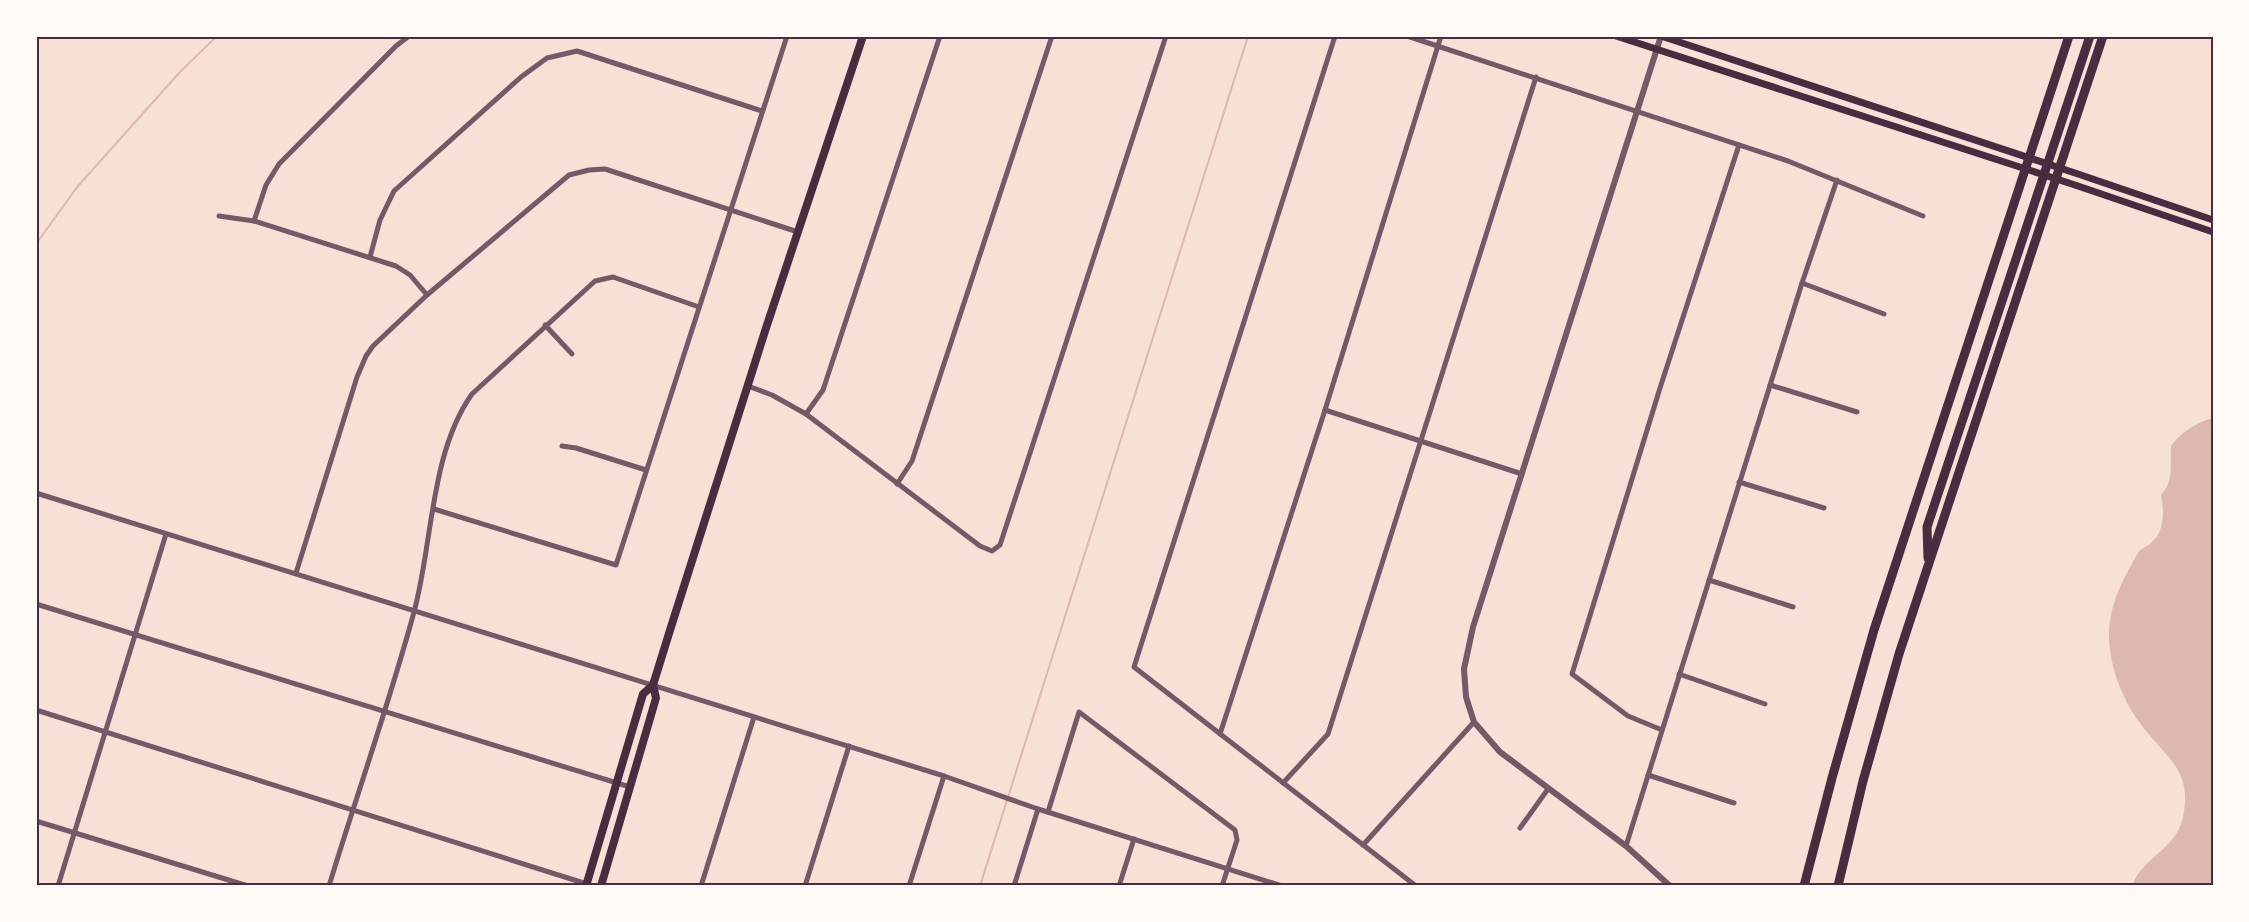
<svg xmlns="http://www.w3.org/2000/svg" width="2249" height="922" viewBox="0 0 2249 922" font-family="'Roboto Condensed',sans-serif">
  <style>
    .water { fill: #dcb8b0 }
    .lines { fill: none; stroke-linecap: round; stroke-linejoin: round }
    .stream { stroke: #dcb8b0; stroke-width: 2 }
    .minor { stroke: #755966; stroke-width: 5 }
    .tertiary { stroke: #755966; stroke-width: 6 }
    .secondary { stroke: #4a2c40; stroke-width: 7 }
    .primary { stroke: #4a2c40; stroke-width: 8 }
    .motorway { stroke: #4a2c40; stroke-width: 9 }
    .neatline { fill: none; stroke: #4a2c40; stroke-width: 2 }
  </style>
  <rect width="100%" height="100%" fill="#f7e1d7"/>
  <!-- water -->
  <path class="water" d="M2213 418V886H2132C2142 857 2176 850 2183 817 2193 768 2165 758 2140 723 2119 695 2105 654 2110 620 2114 595 2126 574 2138 553 2141 548 2148 546 2152 542 2165 531 2164 510 2161 495 2174 481 2170 465 2171 446 2180 433 2197 422 2213 418Z"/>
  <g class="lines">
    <!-- stream -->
    <g class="stream">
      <polyline points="36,244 78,186 180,72 217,36"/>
      <polyline points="980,886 1248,36"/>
    </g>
    <!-- minor -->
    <g class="minor">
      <polyline points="1335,36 1134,667 1416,886"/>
      <polyline points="1407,36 1788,161 1923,216"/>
      <polyline points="219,216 254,221 396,266 410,275 427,295"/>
      <polyline points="254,221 266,185 279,164 396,46 409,36"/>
      <polyline points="370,257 380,220 394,191 521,77 547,58 577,51 762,111"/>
      <polyline points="1802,283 1884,314"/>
      <polyline points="545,325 572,354"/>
      <polyline points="1770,385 1857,412"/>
      <polyline points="748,386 772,395 806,414 980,546 992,551 1000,545 1166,36"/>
      <polyline points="1325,410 1522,474"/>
      <polyline points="806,414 823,390 940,36"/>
      <polyline points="562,446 576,448 646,470"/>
      <polyline points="1739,482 1824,508"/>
      <polyline points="897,484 912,461 1052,36"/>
      <polyline points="36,493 944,776 1038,809 1282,886"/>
      <polyline points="434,509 616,565 787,36"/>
      <polyline points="296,573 357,377 366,356 373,346 427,295 569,175 589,170 605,169 798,232"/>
      <polyline points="1709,580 1793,607"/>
      <polyline points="36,604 630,787"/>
      <polyline points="1679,674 1765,704"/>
      <polyline points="36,710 587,884"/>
      <polyline points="1662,730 1628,716 1572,674 1660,388 1739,145"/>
      <polyline points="1220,734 1325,410 1441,36"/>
      <polyline points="1648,775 1734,803"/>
      <polyline points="1283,783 1328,734 1536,77"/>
      <polyline points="1048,812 1079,712 1235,830 1237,840 1222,886"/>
      <polyline points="36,821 248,886"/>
      <polyline points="1520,828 1548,789"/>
      <polyline points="1363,845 1474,722"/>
      <polyline points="1626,846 1802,283 1837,180"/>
      <polyline points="58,886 166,534"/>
      <path d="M329 886C357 794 389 704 414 612 433 542 430 453 472 394L595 281 613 277 699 307"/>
      <polyline points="701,886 754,717"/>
      <polyline points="805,886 849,746"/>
      <polyline points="909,886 944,776"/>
      <polyline points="1014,886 1038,809"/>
      <polyline points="1119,886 1134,839"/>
    </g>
    <!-- tertiary -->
    <polyline class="tertiary" points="1661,36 1473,627 1464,669 1466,697 1474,722 1500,752 1626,846 1670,886"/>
    <!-- secondary -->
    <g class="secondary">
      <polyline points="1616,36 2075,185 2213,232"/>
      <polyline points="1661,36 2078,174 2213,220"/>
    </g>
    <!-- primary -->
    <g class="primary">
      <polyline points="586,886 643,694 653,685"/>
      <polyline points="601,886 656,698 653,685 671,627 766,328 863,36"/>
    </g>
    <!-- motorway -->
    <g class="motorway">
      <polyline points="1928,558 1927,527 2090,36"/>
      <polyline points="1804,886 1832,778 1874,630 2069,36"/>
      <polyline points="1838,886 1863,781 1899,654 2103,36"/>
    </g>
  </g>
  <!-- border -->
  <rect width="2249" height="922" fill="none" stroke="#fffaf5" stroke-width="75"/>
  <rect x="38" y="38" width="2174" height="846" class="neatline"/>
</svg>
